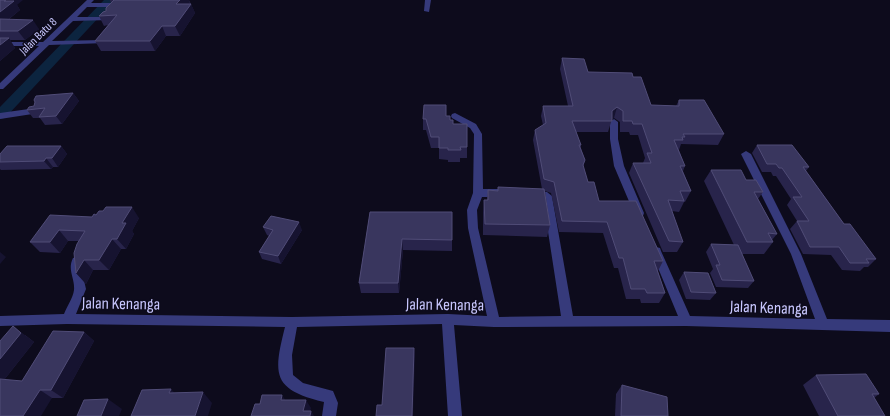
<svg xmlns="http://www.w3.org/2000/svg" width="890" height="416" viewBox="0 0 890 416" font-family="'Sofia Sans Condensed',sans-serif">
  <style>
    .lines { fill: none; stroke-linecap: round; stroke-linejoin: round }
    .canal { fill: #0c243f; fill-rule: evenodd }
    .minor { fill: #363a7b; fill-rule: evenodd }
    .wall { fill: #28244b }
    .shaded-wall { fill: #161330 }
    .building { fill: #39365e; stroke: #504c77 }
    .labels { text-anchor: middle; stroke-width: 3; stroke-linejoin: round; paint-order: stroke }
    .far-street-label { font-size: 12px; fill: #c8c7fe; stroke: #0d0b1c }
    .near-street-label { font-size: 17px; fill: #c8c7fe; stroke: #0d0b1c }
  </style>
  <rect width="100%" height="100%" fill="#0d0b1c"/>
  <g class="lines">
    <!-- canal -->
    <polygon class="canal" points="104,0 115,0 5,118 0,119 0,107"/>
    <!-- minor -->
    <g class="minor">
      <polygon points="87,0 94,0 91,3 111,3 114,5 111,7 87,7 77,17 108,17 110,18 110,20 73,21 52,41 104,40 106,41 106,43 49,45 3,89 0,89 0,83 39,46 0,46 0,42 43,42"/>
      <polygon points="425,0 431,0 429,12 424,11"/>
      <polygon points="36,108 39,109 40,111 39,113 0,119 0,113"/>
      <path d="M455 113 476 124 482 134 483 189H500L505 193 500 197H482L477 210 478 228 499 317 561 316 543 199 529 196 527 194 532 190 547 192 552 196 573 316H678L651 251 652 248 656 247 660 248 661 251 690 316 815 319 791 254 741 154 746 151 751 154 801 254 827 319 890 320V332L686 326 494 327 454 325 462 416H448L442 324 297 327 292 355 293 375 303 383 333 391 338 403 336 416H322L324 402C272 389 273 375 285 327L67 324 0 326V316L64 314C67 306 73 298 74 290 75 278 67 270 73 258L77 257 81 258 82 261V272L86 289 76 314 292 317 448 314 487 316 468 228 467 210 473 193 474 134 470 128 452 118 451 116 452 114Z"/>
      <polygon points="614,119 618,122 618,139 624,166 644,213 643,216 635,216 634,213 614,166 610,139 610,122"/>
    </g>
  </g>
  <!-- wall -->
  <g class="wall">
    <polygon points="0,0 17,5 20,10 8,20 39,29 25,40 10,40 15,48 0,61"/>
    <polygon points="110,0 189,0 195,13 180,36 166,36 155,51 101,51 95,41 108,25 104,26 99,16 106,11 111,3"/>
    <polygon points="562,58 588,72 633,77 651,105 676,106 679,100 724,134 718,145 681,144 679,150 685,166 683,171 691,191 685,202 684,202 679,212 672,211 683,242 677,252 663,252 629,173 633,163 643,163 645,158 638,135 630,135 629,132 620,132 620,122 614,118 612,119 608,132 576,132 581,145 581,148 585,160 583,167 588,182 599,201 663,261 658,271 665,293 659,303 641,303 640,299 626,299 618,268 614,268 603,233 559,232 551,193 545,191 550,225 547,237 483,235 483,212 484,200 487,200 488,190 498,191 498,187 542,189 533,140 535,130 543,125 541,116 543,106 568,106 560,69"/>
    <polygon points="73,93 79,101 62,124 45,125 40,118 33,118 27,110"/>
    <polygon points="446,116 453,124 467,147 467,158 460,158 460,162 448,162 448,160 439,159 439,148 431,148 426,130 423,130 423,119"/>
    <polygon points="757,145 809,167 806,171 844,224 876,259 868,267 864,267 860,271 842,270 831,255 803,254 790,229 797,221 787,205 791,199 776,176 773,176 771,172 762,172 752,153"/>
    <polygon points="61,146 67,154 58,167 53,167 51,169 1,170 0,169 0,154"/>
    <polygon points="711,170 746,180 763,192 758,199 777,234 772,240 773,242 764,254 742,254 754,281 748,288 716,287 710,273 713,269 706,252 711,244 734,245 704,181"/>
    <polygon points="370,212 452,212 452,251 403,250 399,293 361,293 359,283"/>
    <polygon points="96,215 139,218 132,231 134,234 126,249 121,249 109,270 93,270 86,284 76,273 79,241 68,241 60,253 40,252 30,242"/>
    <polygon points="263,227 302,230 281,264 262,259 259,252 269,236 267,235"/>
    <polygon points="684,272 716,293 710,300 686,299 679,280"/>
    <polygon points="84,332 94,341 63,398 52,398 0,416 0,341 25,335 34,342 4,380 22,381"/>
    <polygon points="816,375 879,394 874,398 885,416 819,416 803,385"/>
    <polygon points="622,385 668,416 615,416 616,394"/>
  </g>
  <!-- shaded-wall -->
  <g class="shaded-wall">
    <polygon points="6,0 23,0 17,5 20,10 0,26 0,12 4,1"/>
    <polygon points="180,0 189,0 190,4 176,4"/>
    <polygon points="191,4 195,13 180,36 175,26"/>
    <polygon points="33,20 39,29 25,40 18,31"/>
    <polygon points="162,26 166,36 155,51 150,41"/>
    <polygon points="9,38 15,48 0,61 0,45"/>
    <polygon points="73,93 79,101 62,124 56,116"/>
    <polygon points="617,107 614,118 610,121 612,111"/>
    <polygon points="61,146 67,154 58,167 52,158"/>
    <polygon points="46,158 53,167 51,169 44,161"/>
    <polygon points="132,207 139,218 132,231 134,234 126,249 117,239 122,223"/>
    <polygon points="299,222 302,230 281,264 278,256"/>
    <polygon points="59,230 68,241 60,253 50,242"/>
    <polygon points="112,239 121,249 109,270 99,260"/>
    <polygon points="402,239 403,250 399,293 398,283"/>
    <polygon points="0,252 6,257 0,264"/>
    <polygon points="84,260 93,270 86,284 76,273"/>
    <polygon points="13,326 34,342 0,385 0,359"/>
    <polygon points="84,332 94,341 63,398 51,390"/>
    <polygon points="414,348 415,357 413,416 412,416"/>
    <polygon points="171,389 181,400 169,393"/>
    <polygon points="40,390 52,398 41,416 23,416"/>
    <polygon points="203,392 212,403 208,416 195,416"/>
    <polygon points="282,395 288,404 281,400"/>
    <polygon points="108,399 122,409 119,416 101,416"/>
    <polygon points="306,400 311,408 309,416 303,411"/>
    <polygon points="311,411 314,416 310,416"/>
  </g>
  <!-- building -->
  <g class="building">
    <polygon points="0,0 6,0 4,1 14,1 0,12"/>
    <polygon points="114,0 180,0 176,4 191,4 175,26 162,26 150,41 95,41 117,15 99,16 103,12 106,11 106,8"/>
    <polygon points="0,19 33,20 18,31 0,31"/>
    <polygon points="0,38 9,38 0,45"/>
    <polygon points="562,58 584,59 588,72 632,73 633,77 641,77 651,105 679,106 679,100 704,100 724,134 683,134 685,137 682,137 683,140 674,140 685,166 680,166 691,191 680,191 684,201 668,200 683,242 669,241 633,163 651,163 647,153 652,153 642,124 633,124 632,121 623,121 623,111 617,107 612,111 612,121 572,121 581,145 579,145 585,160 583,165 588,182 594,182 599,201 636,201 663,261 654,261 665,293 647,293 645,289 631,289 623,258 619,258 607,222 562,221 554,182 544,179 535,130 546,123 543,106 573,106"/>
    <polygon points="73,93 56,116 39,117 45,108 27,110 29,107 34,106 35,102 34,100 36,96"/>
    <polygon points="424,105 446,105 446,116 450,116 450,120 453,120 453,124 467,124 467,147 460,147 461,150 448,150 448,148 439,148 439,137 431,137 426,119 423,119"/>
    <polygon points="757,145 792,145 809,167 803,167 844,224 850,224 876,259 866,259 869,263 850,263 839,247 810,247 797,221 809,221 793,197 802,197 782,168 779,168 776,164 767,164"/>
    <polygon points="7,146 61,146 52,158 46,158 44,161 0,162 0,154"/>
    <polygon points="711,170 741,170 746,180 756,180 763,192 754,192 777,234 768,233 773,242 747,242"/>
    <polygon points="498,187 544,189 550,225 485,224 484,200 488,200 488,190 498,191"/>
    <polygon points="106,207 132,207 122,223 126,223 117,239 112,239 99,260 84,260 76,273 74,253 77,244 85,231 59,230 50,242 30,242 50,215 92,217 94,214 96,215 99,211 103,211"/>
    <polygon points="370,212 452,212 452,240 402,239 398,283 359,283"/>
    <polygon points="271,216 299,222 278,256 259,252 273,230 263,227"/>
    <polygon points="711,244 738,245 754,281 722,280 716,265 720,265"/>
    <polygon points="684,272 708,273 716,293 691,292"/>
    <polygon points="13,326 21,333 0,359 0,341"/>
    <polygon points="53,331 84,332 51,390 40,390 23,416 0,416 0,379 22,381"/>
    <polygon points="386,348 414,348 412,416 376,416 377,405 382,405"/>
    <polygon points="866,374 879,394 872,394 885,416 838,416 816,375"/>
    <polygon points="622,385 667,397 668,416 621,416"/>
    <polygon points="171,389 169,393 203,392 195,416 131,416 142,390"/>
    <polygon points="262,395 282,395 281,400 306,400 303,411 311,411 310,416 251,416 255,404 260,404"/>
    <polygon points="108,399 101,416 77,416 84,400"/>
  </g>
  <g class="labels">
    <!-- far-street labels -->
    <g class="far-street-label">
      <text transform="translate(38 36) rotate(-44)" y="4">Jalan Batu 8</text>
    </g>
    <!-- near-street labels -->
    <g class="near-street-label">
      <text transform="translate(121 303) rotate(1)" y="6">Jalan Kenanga</text>
      <text transform="translate(445 304) rotate(1)" y="6">Jalan Kenanga</text>
      <text transform="translate(769 307) rotate(2)" y="6">Jalan Kenanga</text>
    </g>
  </g>
</svg>
